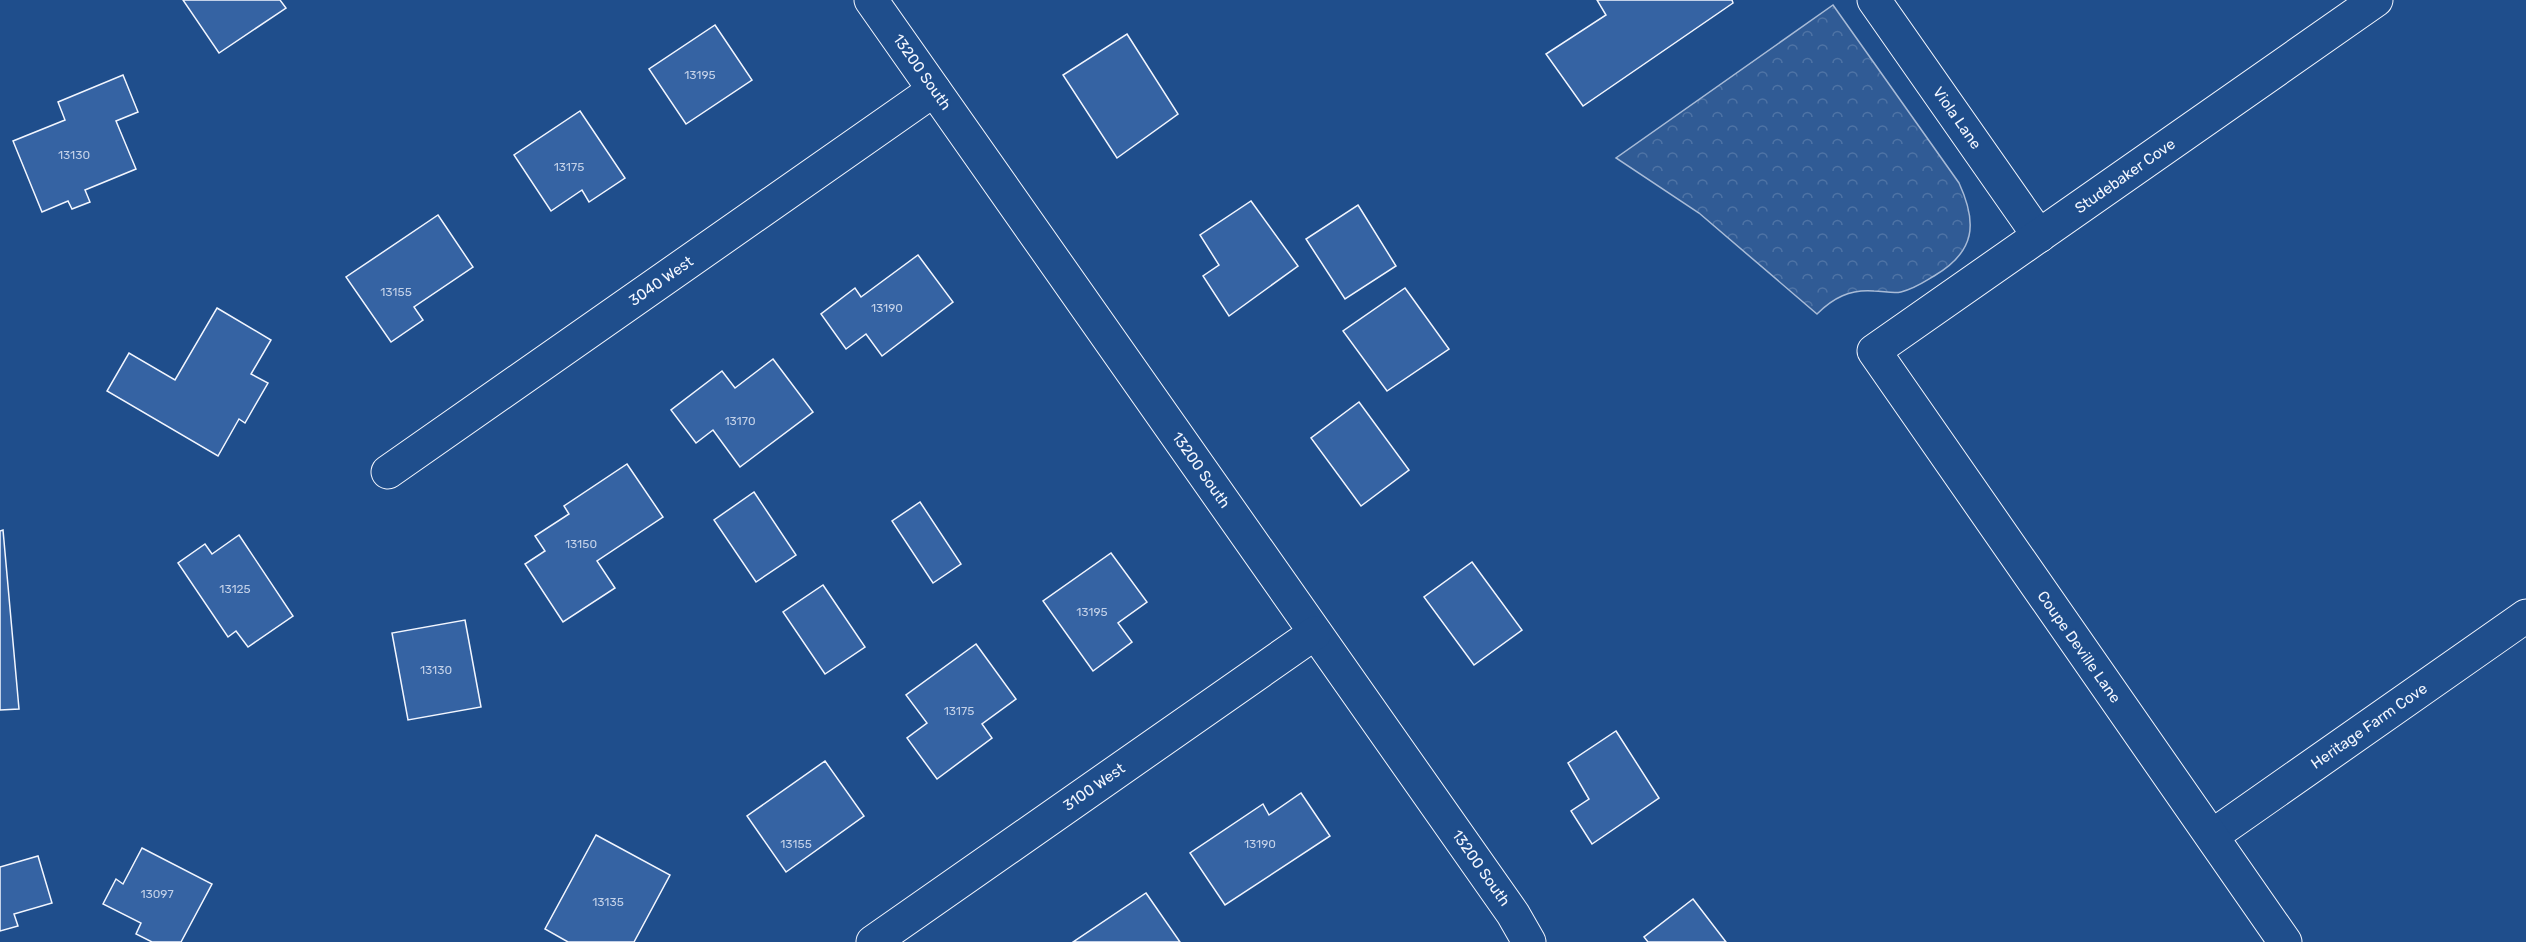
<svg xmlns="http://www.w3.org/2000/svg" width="2526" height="942" viewBox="0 0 2526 942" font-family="Rubik,sans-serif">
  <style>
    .park { fill: url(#park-crowns); stroke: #a8bbd7; stroke-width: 1.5 }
    .building { fill: #3563a3; stroke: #f2f6ff; stroke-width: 1.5 }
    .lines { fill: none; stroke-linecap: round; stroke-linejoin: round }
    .minor-casing { stroke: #f2f6ff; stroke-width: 35 }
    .minor { stroke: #1f4e8c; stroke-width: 33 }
    .labels { text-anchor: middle; stroke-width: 4.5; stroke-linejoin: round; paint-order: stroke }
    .number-label { font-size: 12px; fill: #c3d1e8 }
    .street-label { font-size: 15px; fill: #f2f6ff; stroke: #1f4e8c }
  </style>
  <defs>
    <pattern id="park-crowns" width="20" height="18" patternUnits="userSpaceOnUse" patternTransform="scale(1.5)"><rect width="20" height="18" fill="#305b95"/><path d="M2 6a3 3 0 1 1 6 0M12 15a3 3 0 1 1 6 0" fill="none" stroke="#4e73a5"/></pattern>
  </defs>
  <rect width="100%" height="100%" fill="#1f4e8c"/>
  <!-- park -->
  <path class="park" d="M1833 5 1959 183C1978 224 1975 252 1934 276 1924 282 1914 289 1901 292 1893 294 1883 291 1874 291 1850 289 1833 298 1817 314L1699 213 1616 158Z"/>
  <!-- building -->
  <g class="building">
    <polygon points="183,0 280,0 286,8 219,53"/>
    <polygon points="1597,0 1732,0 1733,3 1583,106 1546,54 1606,15"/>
    <polygon points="715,25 752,80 686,124 649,69"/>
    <polygon points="1127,34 1178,114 1117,158 1063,75"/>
    <polygon points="123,75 138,112 116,121 136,169 85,190 90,202 72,209 68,201 42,212 13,141 65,120 58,102"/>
    <polygon points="580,111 625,178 589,202 582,190 551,211 514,155"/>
    <polygon points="1251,201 1298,266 1229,316 1203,276 1219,265 1200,235"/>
    <polygon points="1358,205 1396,266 1345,299 1306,239"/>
    <polygon points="438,215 473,267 414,307 423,320 391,342 346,277"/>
    <polygon points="918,255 953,302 882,356 866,334 846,349 821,314 855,288 861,297"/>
    <polygon points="1405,288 1449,349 1387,391 1343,331"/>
    <polygon points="217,308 271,340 251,374 268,383 245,423 239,419 218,456 107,391 129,353 175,380"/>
    <polygon points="773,359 813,412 740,467 713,430 696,443 671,410 722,371 735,388"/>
    <polygon points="1359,402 1409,470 1361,506 1311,438"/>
    <polygon points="627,464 663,517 597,561 615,588 563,622 525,564 545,551 535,536 569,514 564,506"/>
    <polygon points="754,492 796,555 756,582 714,520"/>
    <polygon points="920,502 961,564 933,583 892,521"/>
    <polygon points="3,530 19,709 0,710 0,531"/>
    <polygon points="239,535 293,616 248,647 236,631 228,637 178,563 205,544 212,554"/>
    <polygon points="1111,553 1147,602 1118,623 1132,642 1093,671 1043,601"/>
    <polygon points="1472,562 1522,630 1474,665 1424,597"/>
    <polygon points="823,585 865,647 825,674 783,612"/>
    <polygon points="465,620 481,707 408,720 392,633"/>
    <polygon points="976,644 1016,699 982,724 992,738 937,779 907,738 927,723 906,695"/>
    <polygon points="1616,731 1659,798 1592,844 1571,811 1589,799 1568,763"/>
    <polygon points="825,761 864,816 786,872 747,816"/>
    <polygon points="1301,793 1330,836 1225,905 1190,853 1263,804 1269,815"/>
    <polygon points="596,835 670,875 634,942 568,942 545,929"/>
    <polygon points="142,848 212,884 181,942 152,942 136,934 141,923 103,904 116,879 123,884"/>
    <polygon points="38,856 52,903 14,914 18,926 0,931 0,867"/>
    <polygon points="1146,893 1180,942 1073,942"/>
    <polygon points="1693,899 1726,942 1648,942 1644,937"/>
  </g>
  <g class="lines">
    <!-- minor casing -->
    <g class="minor-casing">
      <g id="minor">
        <polyline points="871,0 1513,914 1529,942"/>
        <polyline points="1874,0 2039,236"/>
        <polyline points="388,472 934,90"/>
        <polyline points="2212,836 2526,616"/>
        <polyline points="873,942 1315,633"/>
        <polyline points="2285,942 1874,351 2376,0"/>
      </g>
    </g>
    <!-- minor -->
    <use href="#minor" class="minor"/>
  </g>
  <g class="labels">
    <!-- number labels -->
    <g class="number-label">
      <text x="700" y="79">13195</text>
      <text x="74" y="159">13130</text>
      <text x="569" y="171">13175</text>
      <text x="396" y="296">13155</text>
      <text x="887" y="312">13190</text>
      <text x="740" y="425">13170</text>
      <text x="581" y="548">13150</text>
      <text x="235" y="593">13125</text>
      <text x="1092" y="616">13195</text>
      <text x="436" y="674">13130</text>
      <text x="959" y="715">13175</text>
      <text x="796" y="848">13155</text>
      <text x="1260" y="848">13190</text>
      <text x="157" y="898">13097</text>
      <text x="608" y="906">13135</text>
    </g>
    <!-- street labels -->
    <g class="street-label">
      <text transform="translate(922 72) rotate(55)" y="5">13200 South</text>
      <text transform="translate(1957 118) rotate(55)" y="5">Viola Lane</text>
      <text transform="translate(2125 176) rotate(-35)" y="5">Studebaker Cove</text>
      <text transform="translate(661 281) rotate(-35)" y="5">3040 West</text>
      <text transform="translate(1201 470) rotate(55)" y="5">13200 South</text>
      <text transform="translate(2079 647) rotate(55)" y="5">Coupe Deville Lane</text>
      <text transform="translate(2369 726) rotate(-35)" y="5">Heritage Farm Cove</text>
      <text transform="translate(1094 787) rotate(-35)" y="5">3100 West</text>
      <text transform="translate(1481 868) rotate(55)" y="5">13200 South</text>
    </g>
  </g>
</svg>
